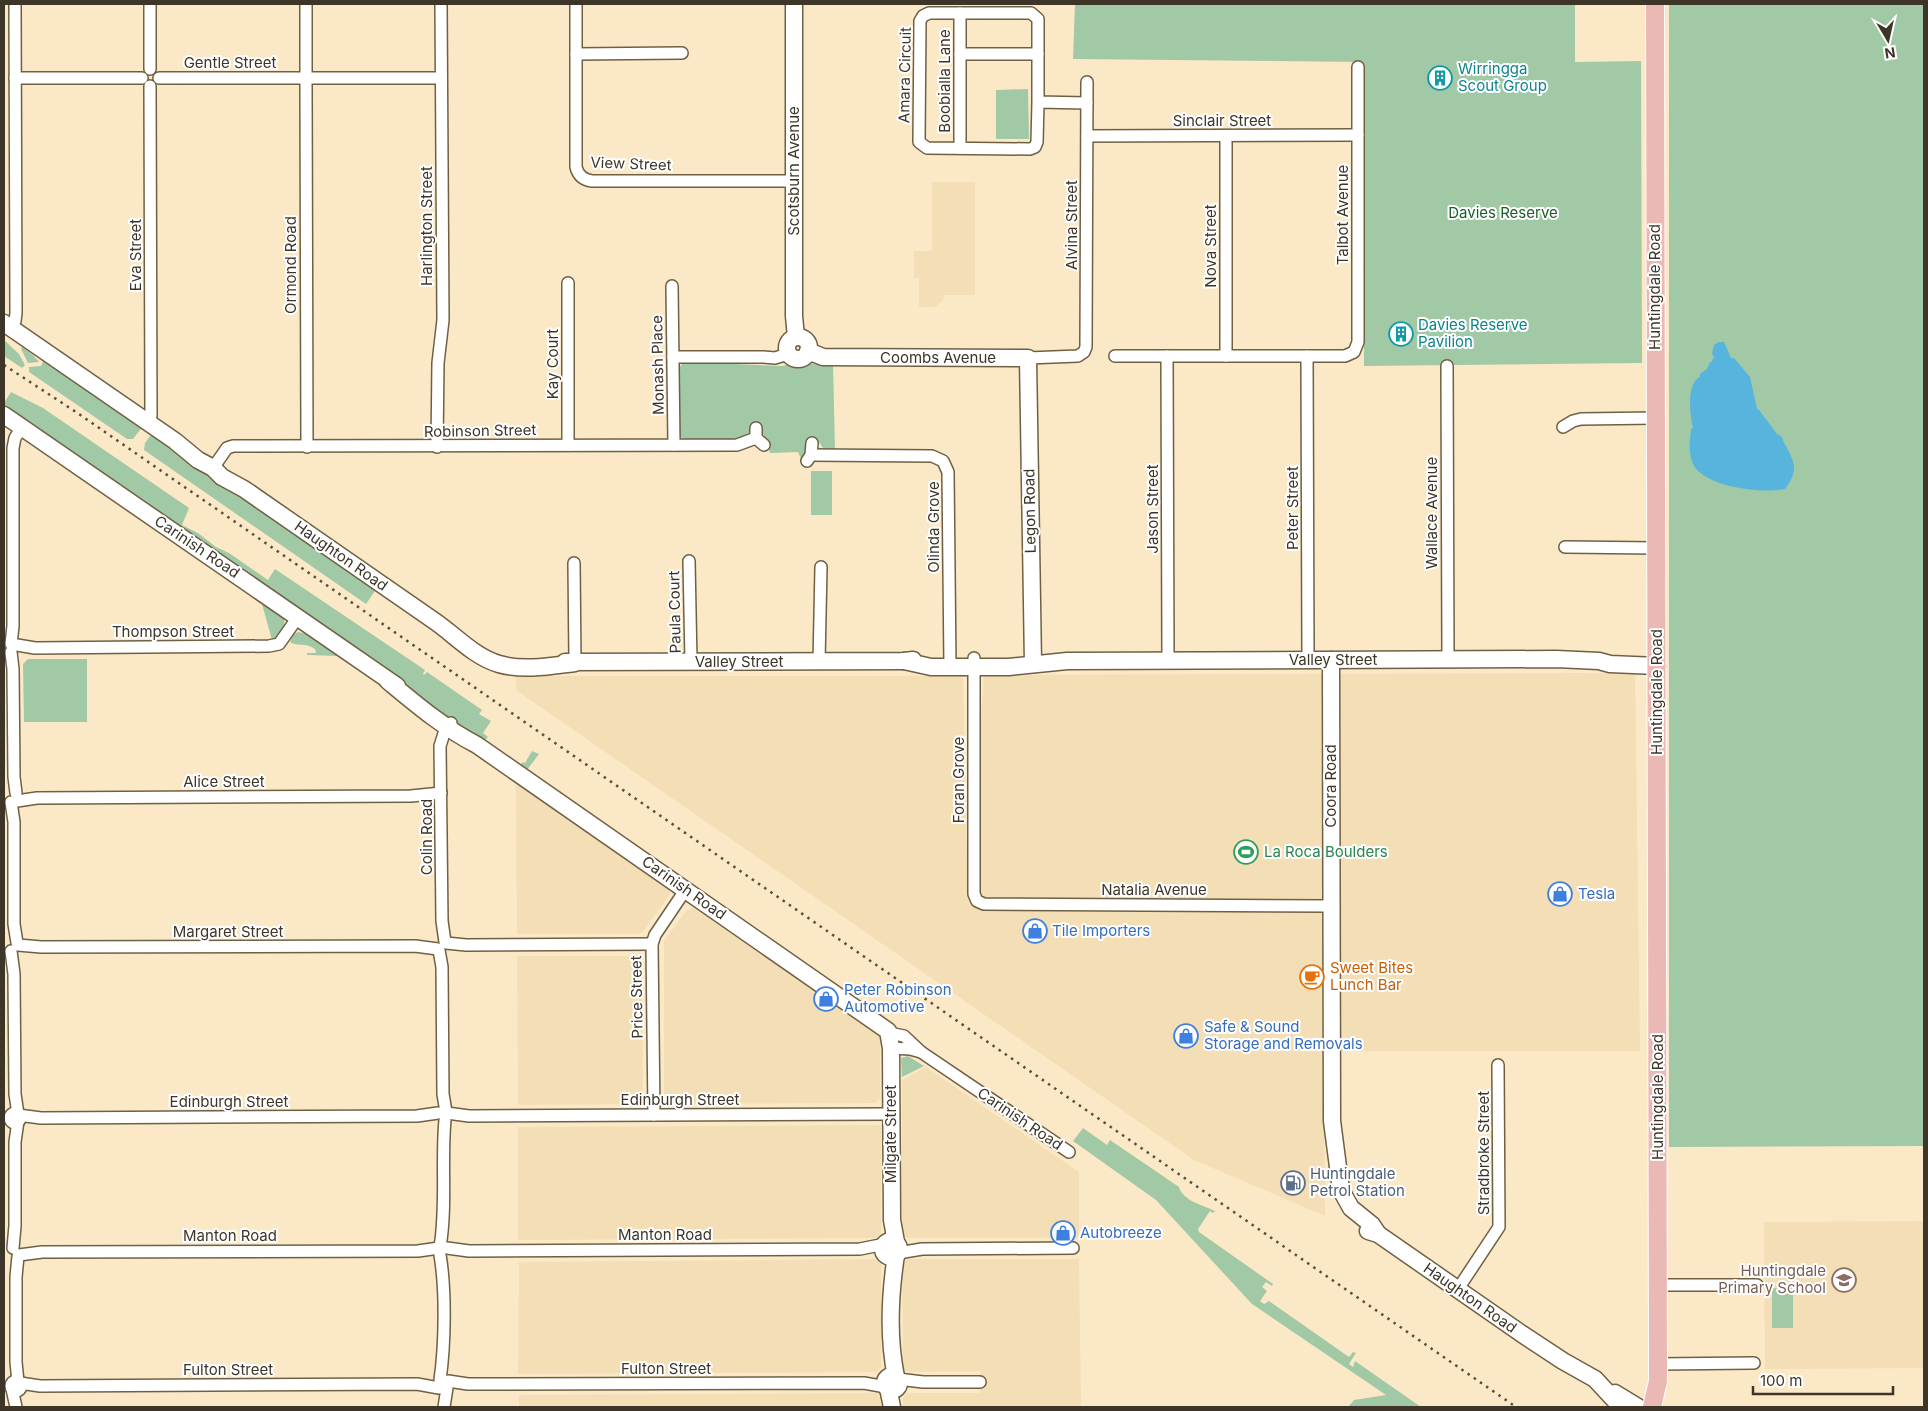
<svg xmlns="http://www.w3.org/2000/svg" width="1928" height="1411" viewBox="0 0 1928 1411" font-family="Inter,sans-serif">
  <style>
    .built { fill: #f4deb6 }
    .green { fill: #a2c9a6 }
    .water { fill: #57b4dc }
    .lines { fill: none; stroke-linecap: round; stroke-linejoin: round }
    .street-casing { stroke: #706043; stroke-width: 14 }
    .secondary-casing { stroke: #706043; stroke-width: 19 }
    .primary-casing { stroke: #fff; stroke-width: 20 }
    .street { stroke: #fff; stroke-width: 11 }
    .secondary { stroke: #fff; stroke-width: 16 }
    .primary { stroke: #eab8b5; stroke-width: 18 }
    .rail { stroke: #584f3f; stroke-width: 2.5; stroke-dasharray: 2.5 5; stroke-linecap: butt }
    .labels { text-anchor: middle; stroke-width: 4; stroke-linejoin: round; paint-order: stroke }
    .street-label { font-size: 15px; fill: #3c3528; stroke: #fff }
    .culture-label { font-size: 15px; fill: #0d838f; stroke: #fff; text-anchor: start }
    .park-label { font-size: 15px; fill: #195e29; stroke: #fff }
    .leisure-label { font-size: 15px; fill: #27864d; stroke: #fff; text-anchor: start }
    .shop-label { font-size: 15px; fill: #366cbe; stroke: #fff; text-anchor: start }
    .food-label { font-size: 15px; fill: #c56008; stroke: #fff; text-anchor: start }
    .service-label { font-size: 15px; fill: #4e5e75; stroke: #fff; text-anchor: start }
    .education-label { font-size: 15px; fill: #785e54; stroke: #fff; text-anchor: end }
  </style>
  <rect width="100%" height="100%" fill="#fbe8c7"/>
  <!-- built -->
  <g class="built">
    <polygon points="932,182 975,182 975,295 944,295 944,299 935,307 919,307 919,278 914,278 914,251 932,251"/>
    <polygon points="1581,673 1635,674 1640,1051 1324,1051 1325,1216 1194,1160 516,690 516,676 963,676 968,906 984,675"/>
    <polygon points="516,784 669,889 670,894 643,932 638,934 517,934"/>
    <polygon points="693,908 878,1034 880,1040 880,1099 876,1103 668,1104 664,1100 664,941 687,910"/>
    <polygon points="517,956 637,956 642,960 643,1100 639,1104 518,1105"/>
    <polygon points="926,1067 1079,1172 1079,1238 907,1238 902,1233 902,1080"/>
    <polygon points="881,1125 881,1234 877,1238 518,1240 518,1127"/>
    <polygon points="1924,1221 1924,1368 1765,1369 1764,1222"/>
    <polygon points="877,1259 881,1264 881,1367 877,1372 518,1374 519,1262"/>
    <polygon points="907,1259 1079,1259 1081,1407 903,1407 903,1398 907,1393 980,1393 980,1371 907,1372 903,1368 902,1263"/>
    <polygon points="877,1393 882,1398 882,1407 519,1407 519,1395"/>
  </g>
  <!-- green -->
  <g class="green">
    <polygon points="1075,4 1575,4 1575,62 1641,61 1642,363 1364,366 1363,62 1073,59"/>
    <polygon points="1669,4 1924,4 1924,1146 1669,1147"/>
    <polygon points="1028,89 1029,139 996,139 996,90"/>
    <polygon points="4,340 19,354 25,365 22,368 4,356"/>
    <polygon points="22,347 33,355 39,362 28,363 21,349"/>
    <polygon points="37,354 143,426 133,439 127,439 29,372 29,367 41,366 43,362"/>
    <path d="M688 362 782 366 794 363 833 364 835 451 823 448 816 438 806 440 807 449 802 461 798 452 770 453C768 443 763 435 760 425L751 426 748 435 735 440H686L679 436 678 369 682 364Z"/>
    <polygon points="11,392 43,408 189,508 182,525 198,533 216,547 229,553 268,580 275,569 425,670 423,674 424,675 427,672 482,710 479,714 491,721 483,733 488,737 486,739 480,739 302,613 4,409 4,403"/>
    <polygon points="153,432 377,588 366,604 144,450 145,443"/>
    <rect x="811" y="471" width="21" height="44"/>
    <path d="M251 595 284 619C286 628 281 637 272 640L262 604 251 597Z"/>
    <path d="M298 632 307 634 340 656 342 660 338 656 307 655V653H316L315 649C306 642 297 647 290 642L293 635Z"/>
    <polygon points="28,659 87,659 87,722 24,722 23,664"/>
    <polygon points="532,751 539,754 527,770 520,765 523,762 525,763"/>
    <polygon points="908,1056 924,1066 902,1077 901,1058"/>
    <path d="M1083 1128 1107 1145 1110 1140 1179 1187C1183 1201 1203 1205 1215 1211L1213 1213 1210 1211 1198 1229 1199 1232 1273 1284 1272 1286 1266 1282 1262 1287 1267 1291 1260 1301 1264 1304 1269 1301 1349 1357 1353 1352 1356 1353 1349 1364 1353 1367 1355 1361 1421 1407H1348L1354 1400 1386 1395 1252 1304 1156 1200 1073 1141Z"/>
    <rect x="1772" y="1288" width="21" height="40"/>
  </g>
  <!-- water -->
  <path class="water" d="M1719 342H1724L1731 358H1734L1750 377 1757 409 1759 410 1777 434 1781 436C1792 460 1802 466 1785 489 1762 494 1704 487 1693 464 1688 453 1690 440 1691 429L1693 428C1690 415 1686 383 1700 377V374L1707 369 1710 362H1712L1713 358H1715L1712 354 1714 345Z"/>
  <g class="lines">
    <!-- street casing -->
    <g class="street-casing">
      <g id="street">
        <polyline points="150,4 150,69"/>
        <polyline points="306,4 306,73"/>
        <path d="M576 4V167C578 175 583 180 592 181H794"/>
        <polyline points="960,13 960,148"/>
        <polyline points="576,54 682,53"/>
        <polyline points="960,54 1038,54"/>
        <polyline points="15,78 142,78"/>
        <polyline points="159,78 301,78"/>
        <polyline points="311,78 441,78"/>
        <polyline points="306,83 307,447"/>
        <polyline points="1038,102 1037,142 1035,147 1030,149 927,148 919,142 920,21 923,16 929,13 1031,13 1038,19 1038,102 1087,103"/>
        <polyline points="1087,136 1358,135"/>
        <polyline points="1226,136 1226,356"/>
        <polyline points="672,286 674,445"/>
        <polyline points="10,328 15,321 16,313 15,4"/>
        <polyline points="1115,356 1345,356 1354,352 1358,342 1358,67"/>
        <polyline points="1167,356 1168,661"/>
        <polyline points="1307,356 1308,660"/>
        <polyline points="673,357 763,357 775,358 788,354"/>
        <polyline points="1028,358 1078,356 1084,352 1086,347 1087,82"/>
        <polyline points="1447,366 1448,660"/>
        <polyline points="146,422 151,416 150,86"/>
        <polyline points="1563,427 1573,421 1581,419 1656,418"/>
        <polyline points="756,428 756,438 764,445"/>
        <polyline points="568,445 568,283"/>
        <polyline points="437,447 438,363 443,320 441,4"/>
        <polyline points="811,455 932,456 943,461 948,472 950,667"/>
        <polyline points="807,461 811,455 812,443"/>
        <polyline points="213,468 227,448 233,446 737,445 756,438"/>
        <polyline points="1565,547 1656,548"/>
        <polyline points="689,561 691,662"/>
        <polyline points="574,563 575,663"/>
        <polyline points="11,644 13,626 13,448 15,438 22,427"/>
        <polyline points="17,645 35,648 269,646 279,644 298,617"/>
        <polyline points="11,652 13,669 14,777 16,793"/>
        <polyline points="974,658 974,894 977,901 984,904 1331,906"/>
        <polyline points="819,662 821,567"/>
        <polyline points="17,801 37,798 411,796 441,793"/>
        <polyline points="11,802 14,822 14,924 17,943"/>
        <polyline points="445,942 442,921 440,746 446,727 451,723"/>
        <polyline points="446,943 466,945 652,944"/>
        <polyline points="18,945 41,947 415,946 438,949"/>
        <polyline points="439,950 442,967 443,1094 446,1112"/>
        <polyline points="11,951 14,974 15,1094 18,1114"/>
        <polyline points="889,1033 904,1036 921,1052 1069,1152"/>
        <polyline points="891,1048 910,1049 921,1052"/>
        <polyline points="447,1113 469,1116 891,1114"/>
        <circle cx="15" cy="1118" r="5"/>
        <polyline points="18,1115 41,1118 417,1116 438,1113"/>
        <polyline points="654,1115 652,944 655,935 686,889"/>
        <path d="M440 1247C447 1205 441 1162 445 1120"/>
        <polyline points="13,1248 15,1226 15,1142 18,1121"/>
        <polyline points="447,1248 469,1251 860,1249 885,1244"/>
        <polyline points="898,1253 922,1249 1073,1248"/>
        <polyline points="19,1255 42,1252 418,1251 439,1248"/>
        <path d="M440 1255C446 1290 445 1345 440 1380"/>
        <polyline points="1658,1285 1757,1285"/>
        <polyline points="1458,1289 1499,1227 1498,1065"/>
        <polyline points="1658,1364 1754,1363"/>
        <polyline points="898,1379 923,1382 980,1382"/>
        <polyline points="448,1381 468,1384 864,1383 886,1387"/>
        <circle cx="16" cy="1386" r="5"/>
        <polyline points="18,1382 16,1362 16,1277 18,1256"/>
        <polyline points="20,1383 40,1386 417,1384 439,1388"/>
        <polyline points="12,1389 16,1407"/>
        <polyline points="444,1407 447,1388"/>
      </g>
    </g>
    <!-- secondary casing -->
    <g class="secondary-casing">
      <g id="secondary">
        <polyline points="794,4 794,316 796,337"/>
        <path d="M4 323 175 441 198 460 213 468 222 477 244 489C307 532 370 576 433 620 454 634 474 657 499 664 523 671 551 666 575 663"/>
        <circle cx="798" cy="348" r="11"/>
        <polyline points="808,351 823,357 1028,358 1033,664"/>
        <polyline points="4,415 397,686"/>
        <polyline points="1331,660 1332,1121 1341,1190 1351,1208 1372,1225 1378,1234"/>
        <polyline points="904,661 931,667 1009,667 1067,661 1556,659 1599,661 1610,664 1657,666"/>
        <polyline points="565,662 904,661 913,660"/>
        <path d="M388 681C417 705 444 728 477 745L888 1031 891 1048 892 1220 896 1242"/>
        <polyline points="1368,1231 1378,1234 1522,1334 1563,1361 1595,1379 1621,1407"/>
        <circle cx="891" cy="1249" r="8"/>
        <circle cx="892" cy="1383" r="7"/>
        <path d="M896 1377C888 1338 890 1294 896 1255"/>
        <polyline points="888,1388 892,1407"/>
        <polyline points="1615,1393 1638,1407"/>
      </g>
    </g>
    <!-- primary casing -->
    <g class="primary-casing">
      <polyline id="primary" points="1652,1407 1658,1381 1658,1364 1655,4"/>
    </g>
    <!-- street -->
    <use href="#street" class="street"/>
    <!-- secondary -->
    <use href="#secondary" class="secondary"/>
    <!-- primary -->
    <use href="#primary" class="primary"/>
    <!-- rail -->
    <polyline class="rail" points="4,365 76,412 1516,1407"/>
  </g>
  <!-- icons -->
  <defs>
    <g id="building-ring" transform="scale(1.25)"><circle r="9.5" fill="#fff" stroke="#0f9aa8" stroke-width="1.5"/><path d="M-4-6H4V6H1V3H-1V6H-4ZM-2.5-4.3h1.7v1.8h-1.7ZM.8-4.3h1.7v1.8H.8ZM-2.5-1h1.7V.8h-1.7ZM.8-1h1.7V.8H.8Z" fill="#0f9aa8"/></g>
    <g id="stadium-ring" transform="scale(1.25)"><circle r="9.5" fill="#fff" stroke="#2e9e5b" stroke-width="1.5"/><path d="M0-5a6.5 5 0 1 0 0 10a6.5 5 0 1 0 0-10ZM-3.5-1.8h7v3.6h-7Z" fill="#2e9e5b"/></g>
    <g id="shop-ring" transform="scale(1.25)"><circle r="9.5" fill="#fff" stroke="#3f7fe0" stroke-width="1.5"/><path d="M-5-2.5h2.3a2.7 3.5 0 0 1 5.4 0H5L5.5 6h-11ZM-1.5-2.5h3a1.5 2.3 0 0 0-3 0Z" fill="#3f7fe0"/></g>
    <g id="cafe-ring" transform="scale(1.25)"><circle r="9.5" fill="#fff" stroke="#e8710a" stroke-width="1.5"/><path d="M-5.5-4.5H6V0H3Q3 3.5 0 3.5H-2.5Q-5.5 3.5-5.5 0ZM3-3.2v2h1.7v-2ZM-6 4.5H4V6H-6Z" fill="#e8710a"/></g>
    <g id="fuel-ring" transform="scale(1.25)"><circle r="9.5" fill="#fff" stroke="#5c6f8a" stroke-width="1.5"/><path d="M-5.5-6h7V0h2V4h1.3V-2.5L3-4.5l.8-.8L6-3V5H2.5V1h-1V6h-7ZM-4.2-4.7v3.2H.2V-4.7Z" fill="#5c6f8a"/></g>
    <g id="school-ring" transform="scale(1.25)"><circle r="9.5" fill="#fff" stroke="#8d6e63" stroke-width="1.5"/><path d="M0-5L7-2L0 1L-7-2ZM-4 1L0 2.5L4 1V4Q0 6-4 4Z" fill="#8d6e63"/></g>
  </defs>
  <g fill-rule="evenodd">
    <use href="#building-ring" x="1440" y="78"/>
    <use href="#building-ring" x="1401" y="334"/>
    <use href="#stadium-ring" x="1246" y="852"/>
    <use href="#shop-ring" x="1560" y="894"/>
    <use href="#shop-ring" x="1035" y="931"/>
    <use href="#cafe-ring" x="1312" y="977"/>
    <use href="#shop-ring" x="826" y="999"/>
    <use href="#shop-ring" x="1186" y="1036"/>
    <use href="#fuel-ring" x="1293" y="1183"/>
    <use href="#shop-ring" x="1063" y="1233"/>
    <use href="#school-ring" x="1844" y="1280"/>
  </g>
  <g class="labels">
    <!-- street labels -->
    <g class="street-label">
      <text x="230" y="68">Gentle Street</text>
      <text transform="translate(905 75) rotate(-89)" y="5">Amara Circuit</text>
      <text transform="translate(945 81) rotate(-90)" y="5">Boobialla Lane</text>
      <text x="1222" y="126">Sinclair Street</text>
      <text transform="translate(631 164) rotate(2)" y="5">View Street</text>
      <text transform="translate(794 171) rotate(-90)" y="5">Scotsburn Avenue</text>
      <text transform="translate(1343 215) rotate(-90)" y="5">Talbot Avenue</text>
      <text transform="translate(1072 225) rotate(-90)" y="5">Alvina Street</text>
      <text transform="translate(427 226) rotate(-90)" y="5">Harlington Street</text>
      <text transform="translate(1211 246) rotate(-90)" y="5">Nova Street</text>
      <text transform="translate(136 255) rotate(-90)" y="5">Eva Street</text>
      <text transform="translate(291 265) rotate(-90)" y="5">Ormond Road</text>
      <text transform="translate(1655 287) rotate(-90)" y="5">Huntingdale Road</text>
      <text x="938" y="363">Coombs Avenue</text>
      <text transform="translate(553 364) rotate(-90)" y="5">Kay Court</text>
      <text transform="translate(658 365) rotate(-91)" y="5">Monash Place</text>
      <text transform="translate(480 431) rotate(-1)" y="5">Robinson Street</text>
      <text transform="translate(1293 508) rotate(-90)" y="5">Peter Street</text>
      <text transform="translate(1153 509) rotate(-90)" y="5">Jason Street</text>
      <text transform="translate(1030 511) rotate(-91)" y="5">Legon Road</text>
      <text transform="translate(1432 513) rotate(-90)" y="5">Wallace Avenue</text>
      <text transform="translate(934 527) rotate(-90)" y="5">Olinda Grove</text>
      <text transform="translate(197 547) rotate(34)" y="5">Carinish Road</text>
      <text transform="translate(341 556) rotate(35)" y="5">Haughton Road</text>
      <text transform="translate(675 612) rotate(-91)" y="5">Paula Court</text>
      <text x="173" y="637">Thompson Street</text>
      <text x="1333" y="665">Valley Street</text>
      <text x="739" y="667">Valley Street</text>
      <text transform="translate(1657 692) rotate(-90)" y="5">Huntingdale Road</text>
      <text transform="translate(959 780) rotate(-90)" y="5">Foran Grove</text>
      <text x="224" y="787">Alice Street</text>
      <text transform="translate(1331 786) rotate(-90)" y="5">Coora Road</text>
      <text transform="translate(427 837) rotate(-90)" y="5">Colin Road</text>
      <text transform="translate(684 888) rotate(35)" y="5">Carinish Road</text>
      <text x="1154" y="895">Natalia Avenue</text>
      <text x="228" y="937">Margaret Street</text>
      <text transform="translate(637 997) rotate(-91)" y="5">Price Street</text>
      <text transform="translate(1658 1097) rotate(-90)" y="5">Huntingdale Road</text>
      <text x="680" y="1105">Edinburgh Street</text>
      <text x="229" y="1107">Edinburgh Street</text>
      <text transform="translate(1020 1119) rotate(34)" y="5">Carinish Road</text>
      <text transform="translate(891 1134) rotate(-90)" y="5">Milgate Street</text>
      <text transform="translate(1484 1153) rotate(-90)" y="5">Stradbroke Street</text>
      <text x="665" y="1240">Manton Road</text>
      <text x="230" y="1241">Manton Road</text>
      <text transform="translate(1470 1298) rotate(35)" y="5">Haughton Road</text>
      <text x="666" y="1374">Fulton Street</text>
      <text x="228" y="1375">Fulton Street</text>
    </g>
    <!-- culture labels -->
    <g class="culture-label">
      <text x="1458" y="74">Wirringga<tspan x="1458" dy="17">Scout Group</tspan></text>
      <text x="1418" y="330">Davies Reserve<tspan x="1418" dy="17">Pavilion</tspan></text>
    </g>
    <!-- park labels -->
    <g class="park-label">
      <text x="1503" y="218">Davies Reserve</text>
    </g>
    <!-- leisure labels -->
    <g class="leisure-label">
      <text x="1264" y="857">La Roca Boulders</text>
    </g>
    <!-- shop labels -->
    <g class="shop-label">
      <text x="1578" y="899">Tesla</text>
      <text x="1052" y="936">Tile Importers</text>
      <text x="844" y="995">Peter Robinson<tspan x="844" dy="17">Automotive</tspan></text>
      <text x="1204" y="1032">Safe &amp; Sound<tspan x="1204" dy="17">Storage and Removals</tspan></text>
      <text x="1080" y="1238">Autobreeze</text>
    </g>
    <!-- food labels -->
    <g class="food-label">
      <text x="1330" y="973">Sweet Bites<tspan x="1330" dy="17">Lunch Bar</tspan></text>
    </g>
    <!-- service labels -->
    <g class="service-label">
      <text x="1310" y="1179">Huntingdale<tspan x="1310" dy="17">Petrol Station</tspan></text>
    </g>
    <!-- education labels -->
    <g class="education-label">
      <text x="1826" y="1276">Huntingdale<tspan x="1826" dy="17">Primary School</tspan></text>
    </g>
  </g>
  <!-- border -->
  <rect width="1928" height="1411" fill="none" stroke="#3c3528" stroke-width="10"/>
  <!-- north arrow -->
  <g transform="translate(1888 40) rotate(171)" stroke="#ffffff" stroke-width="4" paint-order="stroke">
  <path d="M0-4L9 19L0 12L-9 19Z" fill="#3c3528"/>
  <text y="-8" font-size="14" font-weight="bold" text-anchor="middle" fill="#3c3528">N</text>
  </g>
  <!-- scale -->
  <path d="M1753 1386v8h140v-8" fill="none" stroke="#3c3528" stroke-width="2.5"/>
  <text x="1760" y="1386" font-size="15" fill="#3c3528" stroke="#ffffff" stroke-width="4" paint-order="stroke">100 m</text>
</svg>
